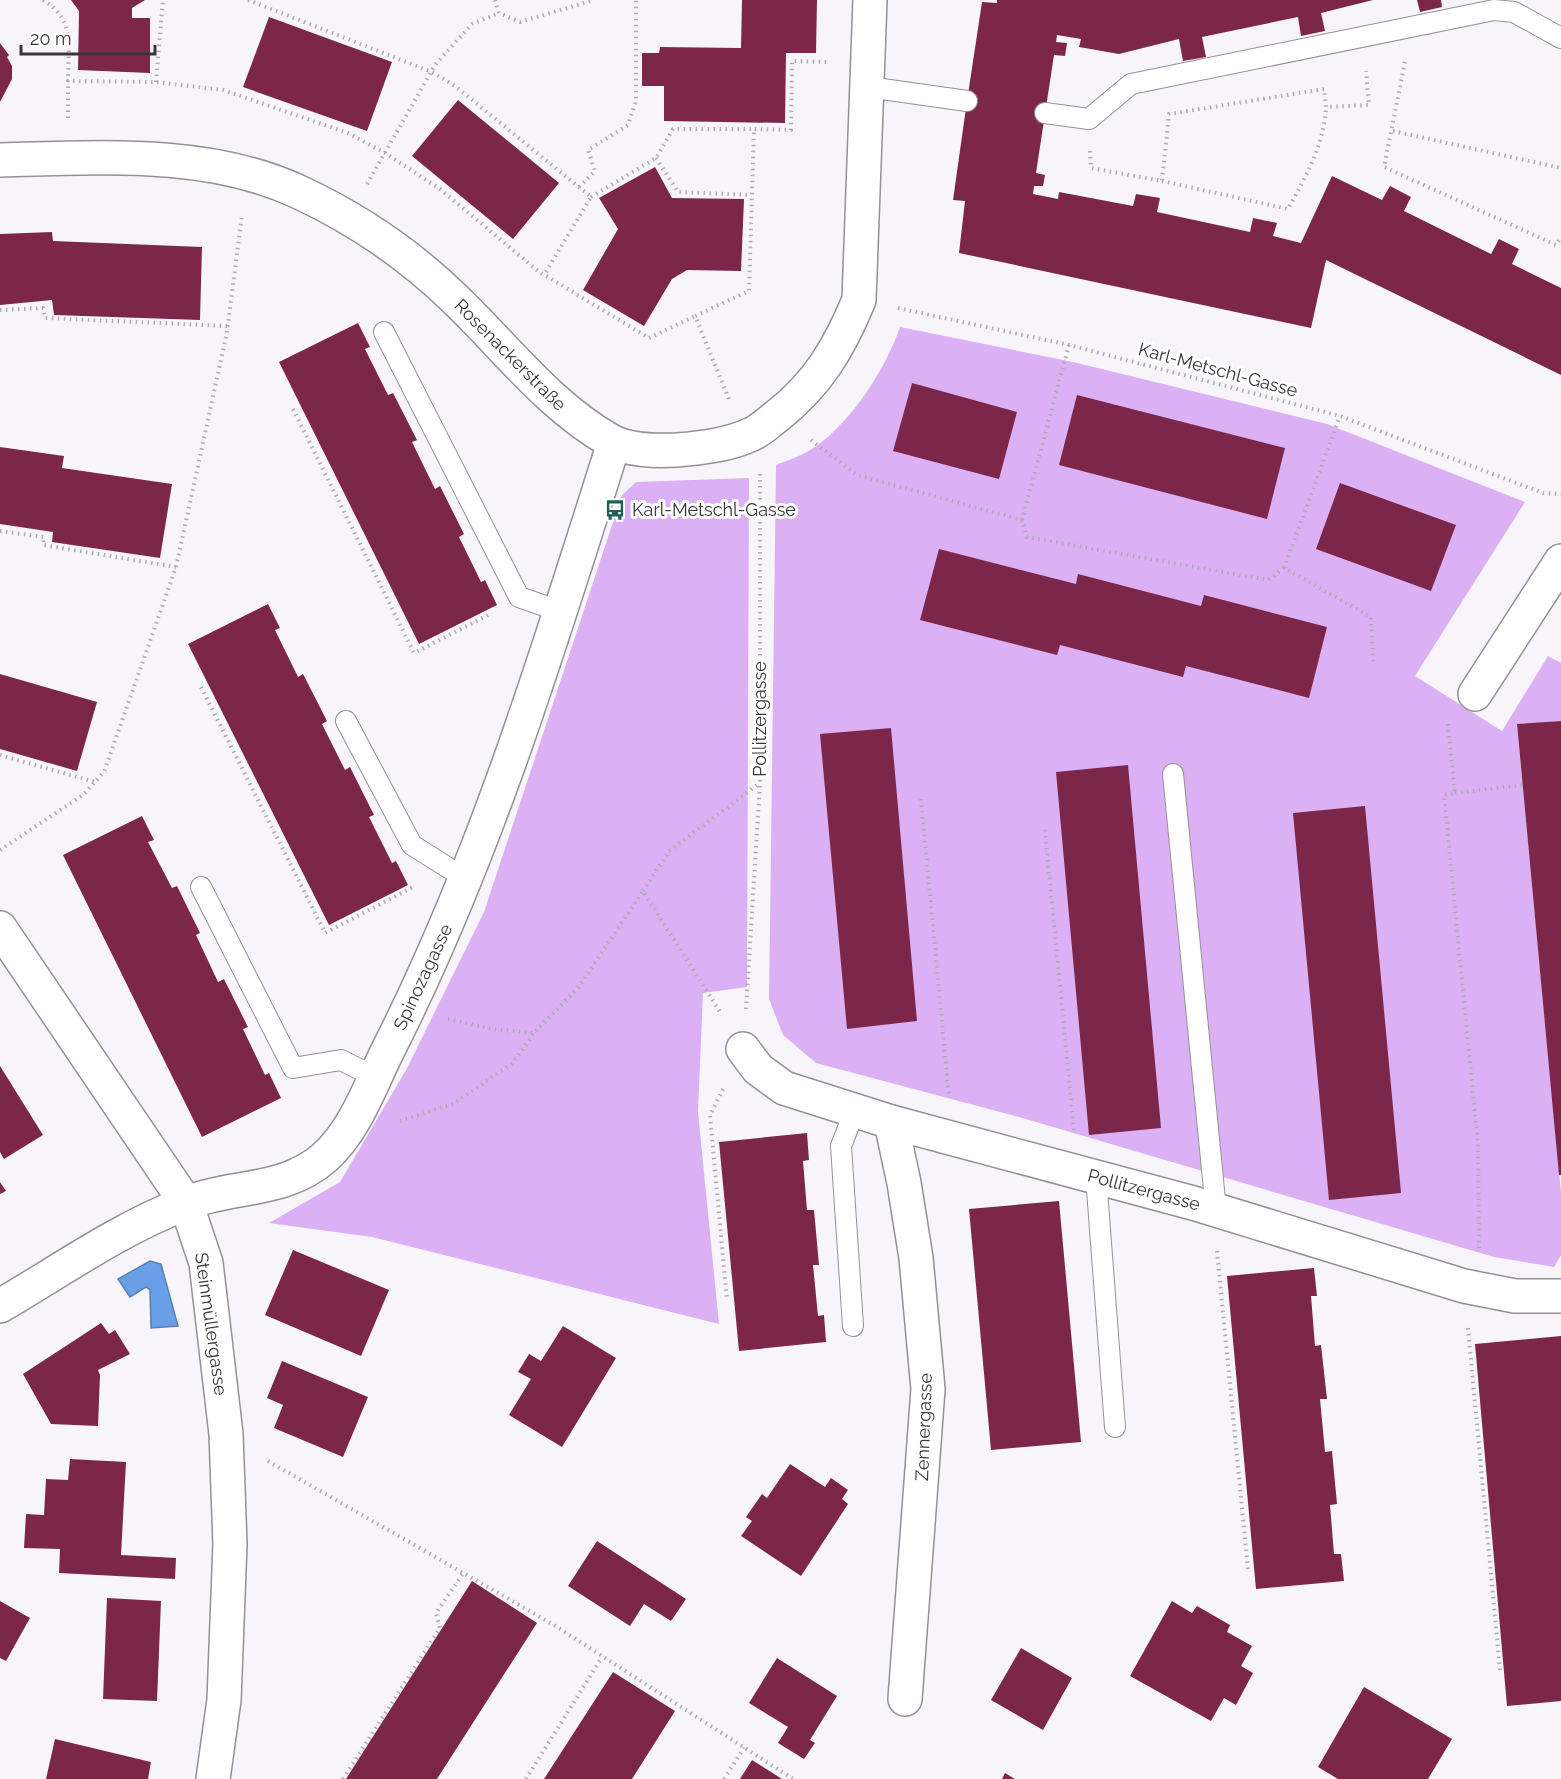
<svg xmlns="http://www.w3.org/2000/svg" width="1561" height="1779" viewBox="0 0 1561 1779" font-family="Raleway,sans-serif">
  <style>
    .green { fill: #dcb0f4 }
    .water { fill: #689fe7; stroke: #5980b2; stroke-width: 1.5 }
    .building { fill: #7c274a }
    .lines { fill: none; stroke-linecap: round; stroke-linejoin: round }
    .service-casing { stroke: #949195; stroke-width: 22 }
    .minor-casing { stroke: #949195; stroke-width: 36 }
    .path { stroke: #aeabaf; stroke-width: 4; stroke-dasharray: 1.5 4.5; stroke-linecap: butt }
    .service { stroke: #fff; stroke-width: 20 }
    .minor { stroke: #fff; stroke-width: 33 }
    .labels { text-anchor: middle; stroke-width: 6; stroke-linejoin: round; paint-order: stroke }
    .street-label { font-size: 18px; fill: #373638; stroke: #fff }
    .poi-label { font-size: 18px; fill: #373638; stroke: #fff; text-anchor: start }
  </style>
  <rect width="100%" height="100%" fill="#f8f5fa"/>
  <!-- green -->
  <g class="green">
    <path d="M900 327 1073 362 1327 424 1525 502 1415 676 1502 731 1548 656 1561 663V721L1517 725 1561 1192V1255L1554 1267 1494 1257 1026 1119 816 1063 783 1035 769 999 776 465C789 460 803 455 815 447 852 421 885 370 900 327Z"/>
    <polygon points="749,478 747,987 703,993 698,1112 719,1324 372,1237 269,1223 340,1182 406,1070 484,912 622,495 636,482"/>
  </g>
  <!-- water -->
  <polygon class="water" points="150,1261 161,1264 178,1326 151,1328 150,1290 146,1287 130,1297 118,1279"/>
  <!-- building -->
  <g class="building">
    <polygon points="71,0 145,0 132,8 132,18 150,18 150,73 78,70 79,11"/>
    <polygon points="742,0 817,0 816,53 786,53 785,123 664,121 664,86 642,86 642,53 659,53 660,47 741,48"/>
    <polygon points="997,0 1373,0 1321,13 1325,31 1301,36 1298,17 1202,37 1206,57 1183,61 1179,39 1119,54 1079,47 1081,39 1057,35 1056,42 1067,43 1065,56 1054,55 1036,173 1045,175 1043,186 1034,186 1033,194 1058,199 1059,192 1133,206 1136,194 1160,198 1157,212 1250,232 1253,218 1277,223 1273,236 1301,243 1332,176 1382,200 1390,186 1411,197 1404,211 1491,254 1499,239 1519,249 1512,264 1561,288 1561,375 1326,260 1311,328 959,253 965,201 953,200 967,101 982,2 997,3"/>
    <polygon points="1417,0 1441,0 1442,7 1420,12"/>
    <polygon points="269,17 392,62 367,131 243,87"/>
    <polygon points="0,43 9,55 7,57 12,66 12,79 0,102"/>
    <polygon points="458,100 559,183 513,239 412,156"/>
    <polygon points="655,167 672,198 744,199 741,271 687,270 672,279 644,326 583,290 618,229 599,198"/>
    <polygon points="52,232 53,241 202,247 200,320 54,315 52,300 0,305 0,234"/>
    <polygon points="358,323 370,347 365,349 388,395 393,393 417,440 412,442 435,489 440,486 464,534 459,537 481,582 485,580 497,605 419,644 279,362"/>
    <polygon points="912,383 1017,412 999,479 893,451"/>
    <polygon points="1077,395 1285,448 1267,519 1059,465"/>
    <polygon points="0,447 64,456 62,468 172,484 160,558 52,542 53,532 0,524"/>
    <polygon points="1340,483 1456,525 1431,591 1316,549"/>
    <polygon points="939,549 1076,584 1078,574 1201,606 1204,595 1327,627 1309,698 1186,666 1183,677 1060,645 1057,655 920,620"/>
    <polygon points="268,604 280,628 275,630 298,677 303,674 327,721 322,724 345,770 350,767 374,815 369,817 392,863 396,861 408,885 329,925 188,644"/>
    <polygon points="0,674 97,702 77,771 0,749"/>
    <polygon points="1561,721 1561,1175 1559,1175 1517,724"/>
    <polygon points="891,728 917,1021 847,1029 820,734"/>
    <polygon points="1128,765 1161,1128 1089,1135 1056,772"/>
    <polygon points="1365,806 1401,1193 1329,1200 1293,813"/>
    <polygon points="142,816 154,840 148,842 172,888 177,886 200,933 196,935 218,982 224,979 248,1027 243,1029 265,1075 269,1073 281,1098 202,1137 63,855"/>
    <polygon points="0,1066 43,1135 4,1159 0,1152"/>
    <polygon points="807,1133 809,1160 803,1161 807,1210 814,1210 819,1265 813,1265 818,1316 824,1315 826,1342 739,1351 719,1142"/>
    <polygon points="0,1182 6,1191 0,1194"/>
    <polygon points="1059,1201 1081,1442 991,1450 969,1209"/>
    <polygon points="293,1250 389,1290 361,1356 265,1315"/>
    <polygon points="1314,1268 1317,1296 1311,1296 1315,1346 1321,1345 1327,1399 1320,1399 1325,1452 1332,1451 1337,1504 1330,1505 1334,1554 1341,1554 1344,1581 1256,1589 1227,1276"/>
    <polygon points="101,1323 109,1334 115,1330 130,1354 98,1370 100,1375 98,1426 51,1424 23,1374"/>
    <polygon points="563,1326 616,1358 562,1447 509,1415 531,1379 518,1372 529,1354 541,1361"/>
    <polygon points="1561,1336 1561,1701 1507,1706 1475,1344"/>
    <polygon points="282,1361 368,1397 343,1457 274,1428 283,1405 267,1398"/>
    <polygon points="70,1459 126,1462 121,1555 176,1558 175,1579 59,1573 60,1549 24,1548 26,1514 44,1515 46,1479 68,1480"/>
    <polygon points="790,1464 825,1487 831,1478 848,1490 842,1499 848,1504 801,1576 741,1536 752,1521 746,1517 762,1494 767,1498"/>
    <polygon points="597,1541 686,1599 671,1621 644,1604 630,1626 568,1586"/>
    <polygon points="472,1581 537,1623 437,1779 346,1779"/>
    <polygon points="107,1598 161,1601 157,1701 103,1699"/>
    <polygon points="0,1601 30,1618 6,1661 0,1658"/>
    <polygon points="1172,1601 1192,1613 1197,1606 1230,1625 1227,1632 1252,1646 1241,1666 1253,1673 1236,1705 1224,1698 1211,1721 1130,1676"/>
    <polygon points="1021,1648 1072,1678 1043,1730 991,1700"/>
    <polygon points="777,1658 837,1696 810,1740 815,1743 804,1759 778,1743 788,1727 749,1703"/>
    <polygon points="613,1672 675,1711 632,1779 544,1779"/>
    <polygon points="1364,1687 1452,1739 1428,1779 1338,1779 1318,1767"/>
    <polygon points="55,1739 151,1762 148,1779 46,1779"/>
    <polygon points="752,1760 782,1779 740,1779"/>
    <polygon points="1005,1773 1015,1779 1002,1779"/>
  </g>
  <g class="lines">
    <!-- service casing -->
    <g class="service-casing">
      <g id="service">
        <polyline points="868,87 967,101"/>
        <polyline points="1045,113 1089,119 1131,84 1494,10 1514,12 1561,38"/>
        <polyline points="384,332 519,597 559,611"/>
        <polyline points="346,721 412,845 466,879"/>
        <polyline points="1173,774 1216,1210"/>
        <polyline points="201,887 293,1068 341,1060 375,1077"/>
        <polyline points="1096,1177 1115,1427"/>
        <polyline points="853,1326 841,1146 855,1110"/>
      </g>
    </g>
    <!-- minor casing -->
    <g class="minor-casing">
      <g id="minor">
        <path d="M0 160C99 158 207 149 299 192 357 219 410 255 456 300 506 348 549 406 611 441 630 451 656 451 677 450 701 448 729 445 752 434 761 430 769 422 777 416 818 384 839 348 859 300L870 0"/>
        <polyline points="1475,694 1561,561"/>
        <polyline points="0,928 186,1203 206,1263 226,1434 230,1544 224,1700 213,1779"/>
        <polyline points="743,1049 758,1069 784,1088 891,1122 1193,1203 1464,1286 1515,1296 1561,1296"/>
        <polyline points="891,1122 904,1183 916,1258 928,1389 905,1699"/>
        <path d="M0 1306C60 1271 119 1229 184 1204 230 1185 284 1193 324 1158 356 1130 371 1083 390 1046 487 854 549 647 614 443"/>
      </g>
    </g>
    <!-- path -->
    <g class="path">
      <path d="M43 0C76 20 68 47 68 81"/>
      <polyline points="248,0 432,72 455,86 591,197 544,275"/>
      <polyline points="495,0 499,13 520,22 594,0"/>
      <polyline points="1405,62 1384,167 1556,245 1561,238"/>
      <polyline points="156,82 163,0"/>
      <polyline points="68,118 68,81 156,82 223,90 348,133 385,153 440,189 538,271 649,338 695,316"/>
      <polyline points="1393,131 1561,168"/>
      <polyline points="1090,151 1091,168 1162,181 1169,114 1324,89 1326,107 1369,105 1366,71"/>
      <polyline points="656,158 678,192 751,195"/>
      <path d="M1162 181 1288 209C1306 176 1324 145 1326 107"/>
      <polyline points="367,184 435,65 472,24 499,13"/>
      <polyline points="579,187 595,171 588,150 628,125 636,101 636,0"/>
      <polyline points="591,197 656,158 673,129 754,129"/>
      <polyline points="898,308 1069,345 1340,416 1543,493 1561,494"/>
      <polyline points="0,310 43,308 45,318 227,326"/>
      <polyline points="729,399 695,316 749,291 754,129 791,130 792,61 827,62"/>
      <polyline points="293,409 414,653 490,614"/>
      <polyline points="811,440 857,475 1022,520 1027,537 1268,580 1284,568 1371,617 1373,662"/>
      <polyline points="1022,520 1069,345"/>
      <polyline points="0,531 44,537 43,545 176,567"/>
      <polyline points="1284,568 1340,416"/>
      <polyline points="201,687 325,933 415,886"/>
      <polyline points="1448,724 1455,793 1444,795 1478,1145 1479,1248"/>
      <polyline points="0,755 95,782"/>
      <polyline points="1455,793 1523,785"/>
      <polyline points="921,799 949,1097"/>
      <polyline points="1045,830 1074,1131"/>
      <polyline points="0,850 83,795 104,772 176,567 227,332 242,214"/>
      <polyline points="643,891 669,851 760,783"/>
      <polyline points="746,1009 760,783 760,474"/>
      <polyline points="448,1019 491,1029 534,1033 578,988 643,891 722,1015"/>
      <polyline points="723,1089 710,1115 727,1301"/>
      <polyline points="400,1121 453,1104 513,1063 534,1033"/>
      <polyline points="1217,1251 1248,1570"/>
      <polyline points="1468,1328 1500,1670"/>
      <polyline points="268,1461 554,1625 793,1779"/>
      <polyline points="343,1779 440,1628 436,1613 464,1572"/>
      <polyline points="526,1779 602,1657"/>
      <polyline points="724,1779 744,1748"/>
    </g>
    <!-- service -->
    <use href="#service" class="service"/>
    <!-- minor -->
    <use href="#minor" class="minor"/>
  </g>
  <!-- icons -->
  <defs>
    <g id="bus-bare" transform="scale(1.62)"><path d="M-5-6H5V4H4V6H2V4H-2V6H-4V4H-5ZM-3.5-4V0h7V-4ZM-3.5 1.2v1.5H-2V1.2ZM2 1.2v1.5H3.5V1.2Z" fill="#1b6357" stroke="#fff" stroke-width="2.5" paint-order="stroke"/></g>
  </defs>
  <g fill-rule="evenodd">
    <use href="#bus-bare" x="615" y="510"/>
  </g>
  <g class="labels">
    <!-- street labels -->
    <g class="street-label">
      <text transform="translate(510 355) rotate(45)" y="6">Rosenackerstraße</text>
      <text transform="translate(1218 370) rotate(15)" y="6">Karl-Metschl-Gasse</text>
      <text transform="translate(760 719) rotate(-90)" y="6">Pollitzergasse</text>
      <text transform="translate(423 977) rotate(-65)" y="6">Spinozagasse</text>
      <text transform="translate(1144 1190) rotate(15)" y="6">Pollitzergasse</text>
      <text transform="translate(211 1324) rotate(82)" y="6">Steinmüllergasse</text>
      <text transform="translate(924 1427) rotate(-88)" y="6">Zennergasse</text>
    </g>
    <!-- poi labels -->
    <g class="poi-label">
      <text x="632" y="516">Karl-Metschl-Gasse</text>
    </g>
  </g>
  <!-- scale -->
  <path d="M21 45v9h134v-9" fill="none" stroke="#373638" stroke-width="3"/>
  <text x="30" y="45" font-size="18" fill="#373638" stroke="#ffffff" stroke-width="4.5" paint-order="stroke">20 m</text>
</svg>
